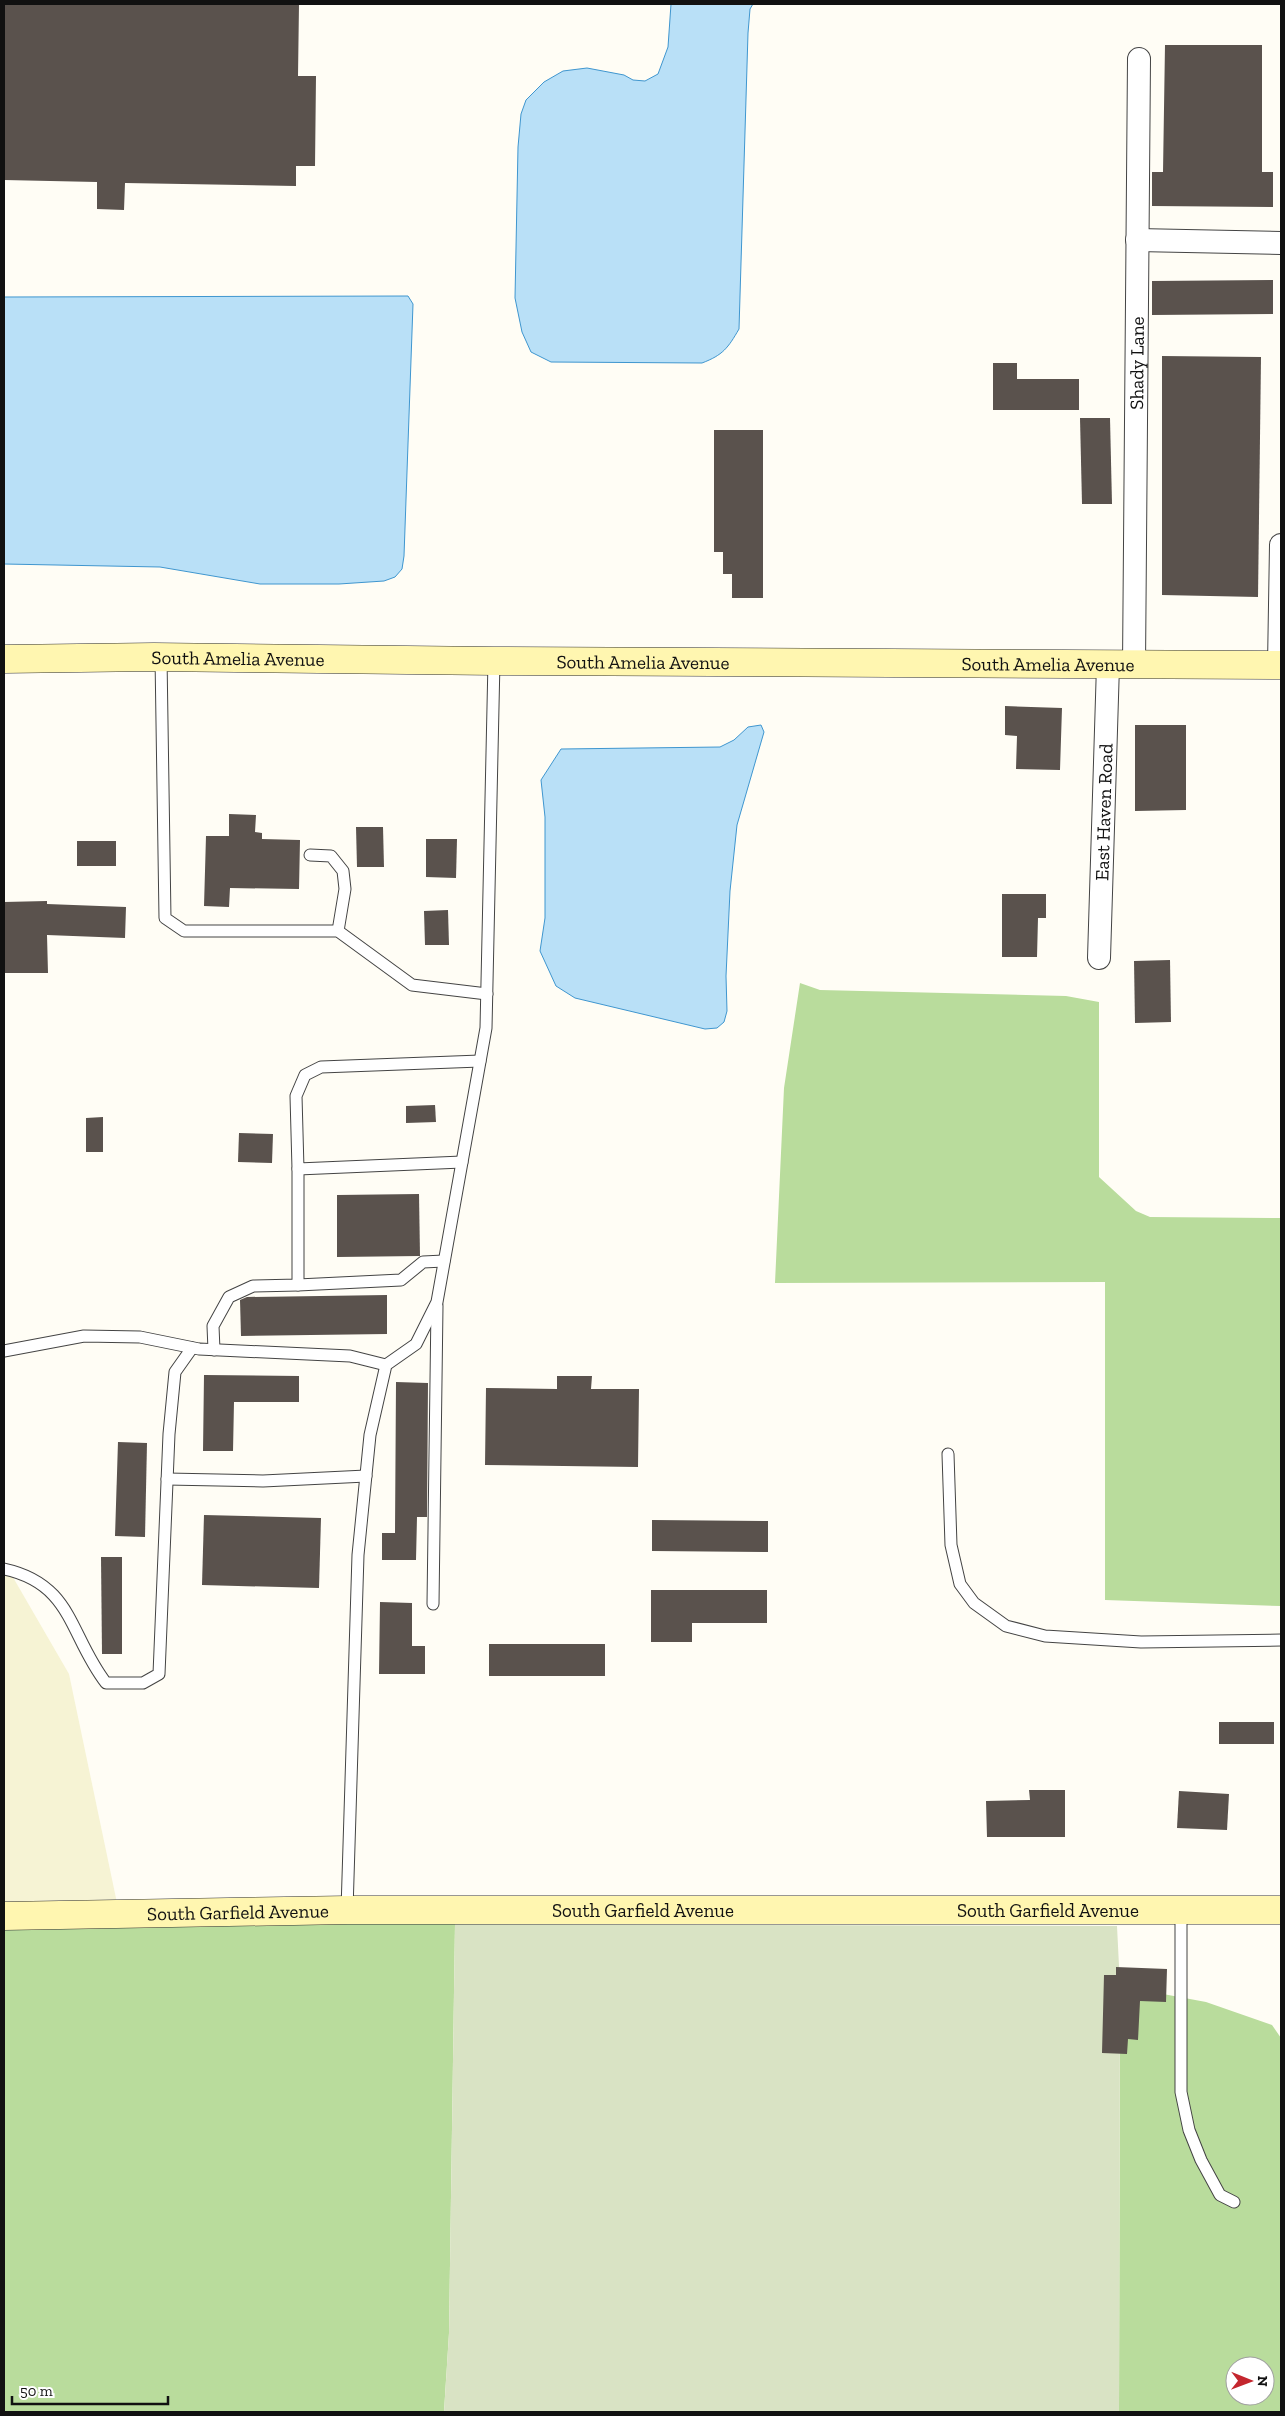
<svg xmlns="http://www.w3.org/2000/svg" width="1285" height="2416" viewBox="0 0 1285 2416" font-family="'Zilla Slab',serif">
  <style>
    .farmland { fill: #f6f3d4 }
    .forest { fill: #b9dc9c; fill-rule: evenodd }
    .cemetery { fill: #d9e3c4 }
    .water { fill: #b9e0f7; stroke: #3f96cf }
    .building { fill: #5a524d }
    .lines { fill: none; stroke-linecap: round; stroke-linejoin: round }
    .lane-casing { stroke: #444; stroke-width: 13 }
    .street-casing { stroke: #444; stroke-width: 24 }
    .secondary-casing { stroke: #333; stroke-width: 29 }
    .lane { stroke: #fff; stroke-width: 11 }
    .street { stroke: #fff; stroke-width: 22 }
    .secondary { stroke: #fff6b0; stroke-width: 28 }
    .labels { text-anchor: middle; stroke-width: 5; stroke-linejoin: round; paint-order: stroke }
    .street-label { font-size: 19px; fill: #111; stroke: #fff }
  </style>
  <rect width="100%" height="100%" fill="#fffdf5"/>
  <!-- farmland -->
  <polygon class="farmland" points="4,1567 7,1567 69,1674 117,1903 4,1905"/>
  <!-- forest -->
  <g class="forest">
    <polygon points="800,983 820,990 1066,996 1099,1002 1099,1177 1136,1211 1150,1217 1281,1218 1281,1606 1105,1600 1105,1282 775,1283 784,1088"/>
    <polygon points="298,1921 455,1924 449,2333 444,2412 4,2412 4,1926"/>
    <path d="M1120 1986 1206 2002 1272 2025 1281 2038V2412H1119ZM1235 2366H1265V2396H1235Z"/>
  </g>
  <!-- cemetery -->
  <polygon class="cemetery" points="455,1924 1117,1926 1120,1986 1119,2412 444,2412 449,2333"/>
  <!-- water -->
  <g class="water">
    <path d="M671 4H753L750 9 748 33 739 329C728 348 723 355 702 363L551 362 531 352 522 332 515 298 518 147 521 114 526 100 544 82 563 71 587 68 624 75 633 80 645 81 658 74 668 47Z"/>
    <polygon points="408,296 413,304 404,556 402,569 395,577 384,581 339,584 260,584 160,567 4,564 4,297"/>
    <polygon points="761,725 764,732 737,825 730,891 726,976 727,1011 724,1022 717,1028 705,1029 575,998 556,986 540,951 545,918 545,817 541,780 561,749 720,747 734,740 748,727"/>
  </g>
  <!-- building -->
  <g class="building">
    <polygon points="4,4 299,4 298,76 316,76 315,166 296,166 296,186 125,183 124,210 97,209 97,182 4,180"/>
    <polygon points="1165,45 1262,45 1262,172 1273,172 1273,207 1152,206 1152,172 1163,172"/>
    <polygon points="1273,280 1273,314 1152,315 1152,281"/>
    <polygon points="1162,356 1261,357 1258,597 1162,595"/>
    <polygon points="993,363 1017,363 1017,379 1079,379 1079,410 993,410"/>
    <polygon points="1080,418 1110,418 1112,504 1082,504"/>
    <polygon points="714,430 763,430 763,598 732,598 732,574 723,574 723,552 714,552"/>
    <polygon points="1005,706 1062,708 1060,770 1016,769 1017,736 1005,735"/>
    <polygon points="1135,725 1186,725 1186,810 1135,811"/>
    <polygon points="229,814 256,815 255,832 262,833 262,839 300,840 299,889 230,888 229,907 204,906 206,836 229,836"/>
    <polygon points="356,827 383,827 384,867 357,867"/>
    <polygon points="426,839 457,839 456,878 426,877"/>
    <rect x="77" y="841" width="39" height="25"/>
    <polygon points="1002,894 1046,894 1046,918 1038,918 1037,957 1002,957"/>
    <polygon points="47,901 47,904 126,907 125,938 47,935 48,973 4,973 4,902"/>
    <polygon points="448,910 449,945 425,945 424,911"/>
    <polygon points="1170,960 1171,1022 1135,1023 1134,961"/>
    <polygon points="435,1105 436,1122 406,1123 406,1106"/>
    <polygon points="103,1117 103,1152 86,1152 86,1118"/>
    <polygon points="239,1133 273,1134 272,1163 238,1162"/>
    <polygon points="419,1194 420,1256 337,1257 337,1195"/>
    <polygon points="387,1295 387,1334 241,1336 240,1300 247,1297"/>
    <polygon points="204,1375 299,1376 299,1402 234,1402 233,1451 203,1451"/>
    <polygon points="557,1376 592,1376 591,1389 639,1389 638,1467 485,1465 486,1388 557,1389"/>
    <polygon points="396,1382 428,1383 427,1517 417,1517 416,1560 382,1560 382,1533 395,1533"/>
    <polygon points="118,1442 147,1443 145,1537 115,1536"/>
    <polygon points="204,1515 321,1518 319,1588 202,1585"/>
    <polygon points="652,1520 768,1521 768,1552 652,1551"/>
    <polygon points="101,1557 122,1557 122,1654 102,1654"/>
    <polygon points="651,1590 767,1590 767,1623 692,1623 692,1642 651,1642"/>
    <polygon points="380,1602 412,1603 412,1646 425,1646 425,1674 379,1674"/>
    <rect x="489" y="1644" width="116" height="32"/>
    <rect x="1219" y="1722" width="55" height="22"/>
    <polygon points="1029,1790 1065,1790 1065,1837 987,1837 986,1801 1030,1800"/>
    <polygon points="1179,1791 1229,1794 1227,1830 1177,1828"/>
    <polygon points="1116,1967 1167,1969 1166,2002 1140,2001 1138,2040 1128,2039 1127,2054 1102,2053 1104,1975 1116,1975"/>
  </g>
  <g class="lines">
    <!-- lane casing -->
    <g class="lane-casing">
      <g id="lane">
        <polyline points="161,657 165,918 184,931 338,931 412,985 487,994"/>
        <polyline points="310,855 331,856 343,871 345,889 338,931"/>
        <polyline points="462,1162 298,1169 296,1096 305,1075 321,1067 480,1061"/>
        <polyline points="298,1285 401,1280 423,1262 444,1261"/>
        <polyline points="214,1350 213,1326 229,1297 253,1286 298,1285 298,1169"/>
        <polyline points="4,1351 84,1336 140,1337 199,1349 350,1356 386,1365"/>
        <polyline points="948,1454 951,1545 960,1584 974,1603 1006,1626 1045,1636 1141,1642 1281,1640"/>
        <polyline points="167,1479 263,1481 366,1476"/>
        <path d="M4 1569C73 1584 69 1635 106 1683H143L159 1674 169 1434 175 1372 192 1348"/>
        <polyline points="433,1604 437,1306"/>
        <polyline points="347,1910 358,1555 370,1435 386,1365 416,1344 437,1302 486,1028 494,661"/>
        <polyline points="1181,1910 1181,2092 1189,2130 1201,2160 1220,2195 1234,2202"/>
      </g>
    </g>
    <!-- street casing -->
    <g class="street-casing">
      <g id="street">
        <polyline points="1137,240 1281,243"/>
        <path id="s1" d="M1134 665 1139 59"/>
        <polyline points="1279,665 1281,545"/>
        <path id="s2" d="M1099 958 1108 665"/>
      </g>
    </g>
    <!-- secondary casing -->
    <g class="secondary-casing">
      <g id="secondary">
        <path id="s3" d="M4 659 154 657 494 661 1281 665"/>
        <path id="s4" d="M4 1916 347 1910H1281"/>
      </g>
    </g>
    <!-- lane -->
    <use href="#lane" class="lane"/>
    <!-- street -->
    <use href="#street" class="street"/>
    <!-- secondary -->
    <use href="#secondary" class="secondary"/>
  </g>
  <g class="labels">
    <!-- street labels -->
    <g class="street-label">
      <text dy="7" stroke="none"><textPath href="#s1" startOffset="302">Shady Lane</textPath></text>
      <text dy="7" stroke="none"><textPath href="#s3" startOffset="234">South Amelia Avenue</textPath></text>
      <text dy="7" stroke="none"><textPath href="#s3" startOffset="639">South Amelia Avenue</textPath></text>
      <text dy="7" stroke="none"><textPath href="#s3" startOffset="1044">South Amelia Avenue</textPath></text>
      <text dy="7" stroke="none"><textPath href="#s2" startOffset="146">East Haven Road</textPath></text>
      <text dy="7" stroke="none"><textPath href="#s4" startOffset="639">South Garfield Avenue</textPath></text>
      <text dy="7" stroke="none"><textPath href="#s4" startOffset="1044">South Garfield Avenue</textPath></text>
      <text dy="7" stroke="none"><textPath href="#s4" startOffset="234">South Garfield Avenue</textPath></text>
    </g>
  </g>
  <!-- border -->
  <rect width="1285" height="2416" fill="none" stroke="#111111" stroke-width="10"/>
  <!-- north arrow -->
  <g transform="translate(1250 2381) rotate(91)"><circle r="24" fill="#ffffff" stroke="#a0a0a0"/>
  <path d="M0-4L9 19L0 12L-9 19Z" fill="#c4262e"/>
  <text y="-8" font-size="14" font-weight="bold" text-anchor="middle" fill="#111111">N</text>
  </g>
  <!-- scale -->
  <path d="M12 2396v8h156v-8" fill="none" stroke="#111111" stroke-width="2.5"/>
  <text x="20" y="2396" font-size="15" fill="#111111" stroke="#ffffff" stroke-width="4" paint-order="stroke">50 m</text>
</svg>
